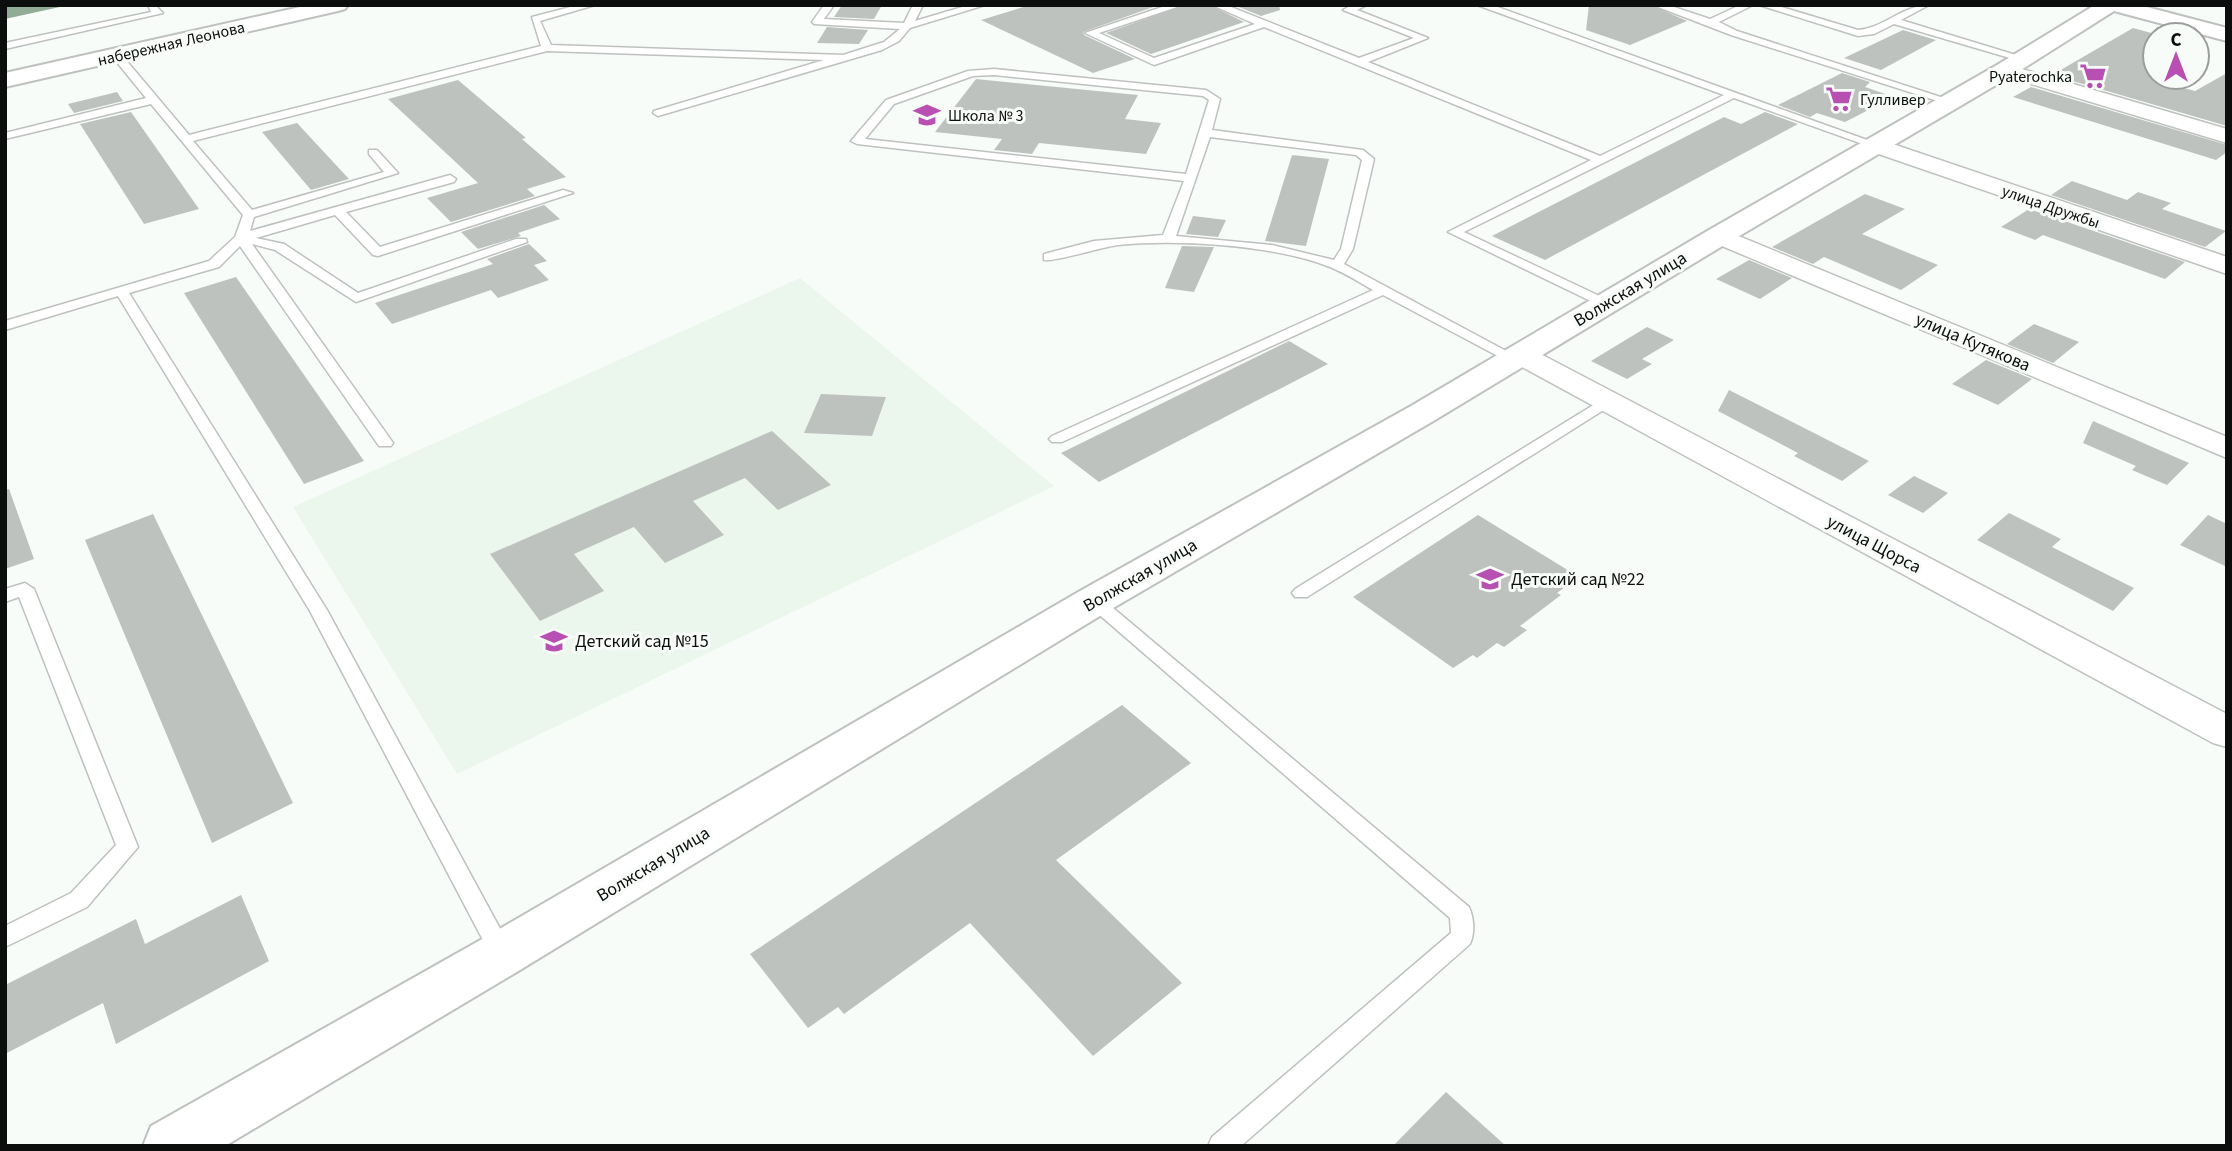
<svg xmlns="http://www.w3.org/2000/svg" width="2232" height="1151" viewBox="0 0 2232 1151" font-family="'Source Sans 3',sans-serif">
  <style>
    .built { fill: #ebf6ec }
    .water { fill: #92ab96 }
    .building { fill: #bec2bf }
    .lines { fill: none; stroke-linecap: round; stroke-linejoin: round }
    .service-casing { stroke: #bec1be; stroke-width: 3 }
    .minor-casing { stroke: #bec1be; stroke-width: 3 }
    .tertiary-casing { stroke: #bec1be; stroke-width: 4 }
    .secondary-casing { stroke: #bec1be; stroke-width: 4 }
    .service { fill: #fff; fill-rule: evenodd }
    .minor { fill: #fff; fill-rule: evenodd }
    .tertiary { fill: #fff; fill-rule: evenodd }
    .secondary { fill: #fff; fill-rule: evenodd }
    .labels { text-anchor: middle; stroke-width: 6; stroke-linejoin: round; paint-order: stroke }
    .far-street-label { font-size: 16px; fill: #0c0e0d; stroke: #f8fcf9 }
    .far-poi-label { font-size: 16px; fill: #0c0e0d; stroke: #f8fcf9; text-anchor: start }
    .street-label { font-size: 18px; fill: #0c0e0d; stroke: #f8fcf9 }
    .poi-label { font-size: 18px; fill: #0c0e0d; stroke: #f8fcf9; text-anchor: start }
  </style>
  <rect width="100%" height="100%" fill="#f8fcf9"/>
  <!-- built -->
  <polygon class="built" points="800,278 1054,486 457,774 293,507"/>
  <!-- water -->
  <polygon class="water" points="5,5 69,5 5,19"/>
  <!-- building -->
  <g class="building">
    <polygon points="842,5 882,5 874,19 834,17"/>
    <polygon points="1030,5 1159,5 1083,32 1084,35 1135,59 1093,73 981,20"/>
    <polygon points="1185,5 1210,5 1244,22 1151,54 1106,33"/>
    <polygon points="1234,5 1279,5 1280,10 1261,16"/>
    <polygon points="1589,5 1651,5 1687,21 1630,45 1586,30"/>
    <polygon points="827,27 868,30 859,44 817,43"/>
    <polygon points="2133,28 2155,34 2155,80 2195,91 2227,73 2227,126 2052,75"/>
    <polygon points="1903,30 1936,40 1881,70 1844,58"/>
    <polygon points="1842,73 1870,82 1865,87 1894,97 1845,122 1817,113 1810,117 1778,105"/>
    <polygon points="976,79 1138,95 1125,119 1161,123 1146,154 1039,143 1032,154 994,150 1002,139 935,132"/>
    <polygon points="458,80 526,138 522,139 566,177 527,189 535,196 451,222 427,198 478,183 388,99"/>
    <polygon points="2031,87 2227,145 2227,152 2216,160 2013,97"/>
    <polygon points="117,92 123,101 74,113 68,104"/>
    <polygon points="131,112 199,209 144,224 80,124"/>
    <polygon points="1765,112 1798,124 1545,260 1492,236 1724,117 1741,124"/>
    <polygon points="297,123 349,179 311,190 262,132"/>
    <polygon points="1292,155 1329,159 1306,246 1265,241"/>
    <polygon points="2072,181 2127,200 2138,192 2171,203 2162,209 2226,231 2205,247 2051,195"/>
    <polygon points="1865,194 1905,209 1862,234 1938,265 1901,290 1824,257 1813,264 1772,247"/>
    <polygon points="544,205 560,219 518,233 521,236 478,249 461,232"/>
    <polygon points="2029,209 2185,262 2165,279 2043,235 2035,240 2001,227"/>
    <polygon points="1193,216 1226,220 1218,237 1186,234"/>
    <polygon points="529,244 547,261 534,265 549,280 498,298 491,290 392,324 375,303 493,264 487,259"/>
    <polygon points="1182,246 1214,247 1194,292 1165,288"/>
    <polygon points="1749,260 1792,278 1760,299 1716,279"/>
    <polygon points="236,277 364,461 304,484 184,293"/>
    <polygon points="2034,324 2079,342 2053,363 2007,344"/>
    <polygon points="1647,327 1674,340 1642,359 1652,364 1627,379 1591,361"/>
    <polygon points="1289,341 1328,364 1099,482 1061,453"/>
    <polygon points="1986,360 2032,379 1998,405 1952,384"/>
    <polygon points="1729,390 1820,436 1869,461 1842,481 1794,456 1798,453 1718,411"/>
    <polygon points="821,394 886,397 872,436 804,433"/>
    <polygon points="2093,421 2189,463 2167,485 2132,470 2136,466 2083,443"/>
    <polygon points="772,431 831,485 778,510 745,478 693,501 724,535 665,563 634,527 574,554 604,591 540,621 490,554"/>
    <polygon points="1914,476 1948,493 1923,513 1888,495"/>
    <polygon points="9,489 34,559 5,569 5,490"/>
    <polygon points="2009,513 2061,539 2052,547 2134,588 2113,611 1977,540"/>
    <polygon points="153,514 293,803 212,843 85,540"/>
    <polygon points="1478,515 1579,577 1557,593 1561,595 1520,626 1527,630 1504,647 1497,643 1477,658 1473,655 1453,668 1353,597"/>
    <polygon points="2208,515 2227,524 2227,567 2180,545"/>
    <polygon points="1122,705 1191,763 1056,860 1182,983 1093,1056 970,923 844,1014 838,1007 808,1028 750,954"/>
    <polygon points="241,895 269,961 116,1044 103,1003 5,1054 5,985 136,919 145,944"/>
    <polygon points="1446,1092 1506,1146 1393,1146"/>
  </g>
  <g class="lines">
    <!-- service casing -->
    <g class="service-casing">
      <g id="service">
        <polygon points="148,5 155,5 163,13 5,49 5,43 151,12"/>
        <polygon points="578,5 595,5 540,21 551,45 843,55 884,42 900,29 814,24 812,22 824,5 834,5 824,19 904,23 913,5 923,5 915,21 969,5 985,5 910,28 899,41 882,50 658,116 653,113 654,111 824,60 547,51 193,141 252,210 384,172 369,154 369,150 377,150 398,173 254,217 250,231 450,175 456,179 454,182 346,212 380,247 563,190 573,193 378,256 373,255 335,215 256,238 284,244 358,293 516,239 526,239 527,242 356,302 275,250 252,244 391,440 393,443 391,446 379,446 240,246 219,267 129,293 327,610 510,947 513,954 510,961 502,964 494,961 310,611 118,296 5,330 5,321 209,261 235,237 243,215 151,104 5,139 5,133 146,98 111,55 116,52 120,53 189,135 541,46 532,17"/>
        <polygon points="1168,5 1183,5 1099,33 1154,58 1255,24 1212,5 1226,5 1359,58 1414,38 1343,10 1352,5 1367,5 1357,10 1428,38 1368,62 1600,156 1724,95 1477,5 1492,5 1881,145 1871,147 1734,98 1464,232 1610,301 1610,307 1605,308 1448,232 1591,160 1264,27 1154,65 1085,33"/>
        <polygon points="1653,5 1668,5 1710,19 1740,5 1753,5 1719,22 1737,31 1956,102 1947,104 1731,35"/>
        <path d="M1759 5H1775L1858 30C1884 28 1903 5 1929 5L1901 20 2029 59 2020 61 1894 24 1874 34 1858 36Z"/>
        <path d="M994 69 1206 90 1220 99 1212 130 1363 150 1374 159 1353 249 1344 264 1521 359 1519 362H1509L1383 295 1062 442H1052L1049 439 1052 436 1373 290C1359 282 1345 273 1330 267 1275 245 1177 239 1118 245 1101 247 1055 262 1044 260V254L1094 241 1163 235 1184 181 857 144 851 141 886 100 968 71ZM994 75 1203 96 1209 100 1186 174 865 139 894 104 973 76ZM1210 137 1356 155 1362 160 1341 249 1334 260 1272 245 1176 236Z"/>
        <polygon points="1608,396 1613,398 1616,401 1613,404 1307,597 1295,597 1292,593 1295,589"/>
        <polygon points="25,583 34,589 138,847 87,907 5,947 5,926 71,893 116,845 19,597 5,602 5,589"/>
        <path d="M1094 595 1100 597 1469 907C1474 918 1475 933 1470 944L1241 1146H1208L1212 1137 1451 933 1450 918 1088 605 1085 601 1088 597Z"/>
      </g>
    </g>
    <!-- minor casing -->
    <g class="minor-casing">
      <g id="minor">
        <polygon points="2005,64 2227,129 2227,143 1998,74 1995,70 1998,66"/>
        <polygon points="1875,138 2227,257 2227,274 1867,150 1864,145 1867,140"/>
        <polygon points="1719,228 2227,437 2227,458 1710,241 1706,236 1710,231"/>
        <polygon points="1521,346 1531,349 2227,714 2227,747 2213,743 1511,361 1507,355 1511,349"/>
      </g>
    </g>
    <!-- tertiary casing -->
    <g class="tertiary-casing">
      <polygon id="tertiary" points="2095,5 2139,5 2227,28 2227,41 2114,11 2013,75 1729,242 1435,420 1108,611 520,970 225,1146 143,1146 151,1126 484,938 1080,591 1411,406 1709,230 1997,65"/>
    </g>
    <!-- secondary casing -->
    <g class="secondary-casing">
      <polygon id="secondary" points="309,5 348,5 345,9 338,11 5,87 5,73"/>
    </g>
    <!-- service -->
    <use href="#service" class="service"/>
    <!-- minor -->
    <use href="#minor" class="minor"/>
    <!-- tertiary -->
    <use href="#tertiary" class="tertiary"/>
    <!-- secondary -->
    <use href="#secondary" class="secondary"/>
  </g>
  <!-- icons -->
  <defs>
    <g id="supermarket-bare" transform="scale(2.1)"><path d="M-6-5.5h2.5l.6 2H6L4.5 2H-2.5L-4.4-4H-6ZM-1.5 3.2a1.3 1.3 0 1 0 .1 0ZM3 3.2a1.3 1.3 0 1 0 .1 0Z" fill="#b850b3" stroke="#f8fcf9" stroke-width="2.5" paint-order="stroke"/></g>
    <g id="school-bare" transform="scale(2.1)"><path d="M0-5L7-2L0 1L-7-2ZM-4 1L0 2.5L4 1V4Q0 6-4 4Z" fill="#b850b3" stroke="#f8fcf9" stroke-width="2.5" paint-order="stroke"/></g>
  </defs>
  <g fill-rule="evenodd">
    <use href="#supermarket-bare" x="2093" y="76"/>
    <use href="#supermarket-bare" x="1839" y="99"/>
    <use href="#school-bare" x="927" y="115"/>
    <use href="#school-bare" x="1490" y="579"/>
    <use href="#school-bare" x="554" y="641"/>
  </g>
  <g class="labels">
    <!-- far-street labels -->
    <g class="far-street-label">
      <text transform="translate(171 43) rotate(-13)" y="6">набережная Леонова</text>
      <text transform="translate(2051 206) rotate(19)" y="6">улица Дружбы</text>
    </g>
    <!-- far-poi labels -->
    <g class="far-poi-label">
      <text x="2072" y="82" text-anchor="end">Pyaterochka</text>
      <text x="1860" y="105">Гулливер</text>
      <text x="948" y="121">Школа № 3</text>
    </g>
    <!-- street labels -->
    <g class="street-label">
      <text transform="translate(1630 289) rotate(-31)" y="6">Волжская улица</text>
      <text transform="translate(1973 342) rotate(23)" y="6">улица Кутякова</text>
      <text transform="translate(1874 544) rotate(28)" y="6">улица Щорса</text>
      <text transform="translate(1140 575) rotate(-30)" y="6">Волжская улица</text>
      <text transform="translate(653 864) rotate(-31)" y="6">Волжская улица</text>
    </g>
    <!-- poi labels -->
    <g class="poi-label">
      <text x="1511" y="585">Детский сад №22</text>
      <text x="575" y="647">Детский сад №15</text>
    </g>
  </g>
  <!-- border -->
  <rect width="2232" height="1151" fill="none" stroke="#0c0e0d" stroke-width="14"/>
  <!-- north arrow -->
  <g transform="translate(2176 56)"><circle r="33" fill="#f8fcf9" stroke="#9a9d9b" stroke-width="2"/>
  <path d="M0-5L12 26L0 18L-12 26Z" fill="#b850b3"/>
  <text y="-10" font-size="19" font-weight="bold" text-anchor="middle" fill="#0c0e0d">С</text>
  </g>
</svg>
